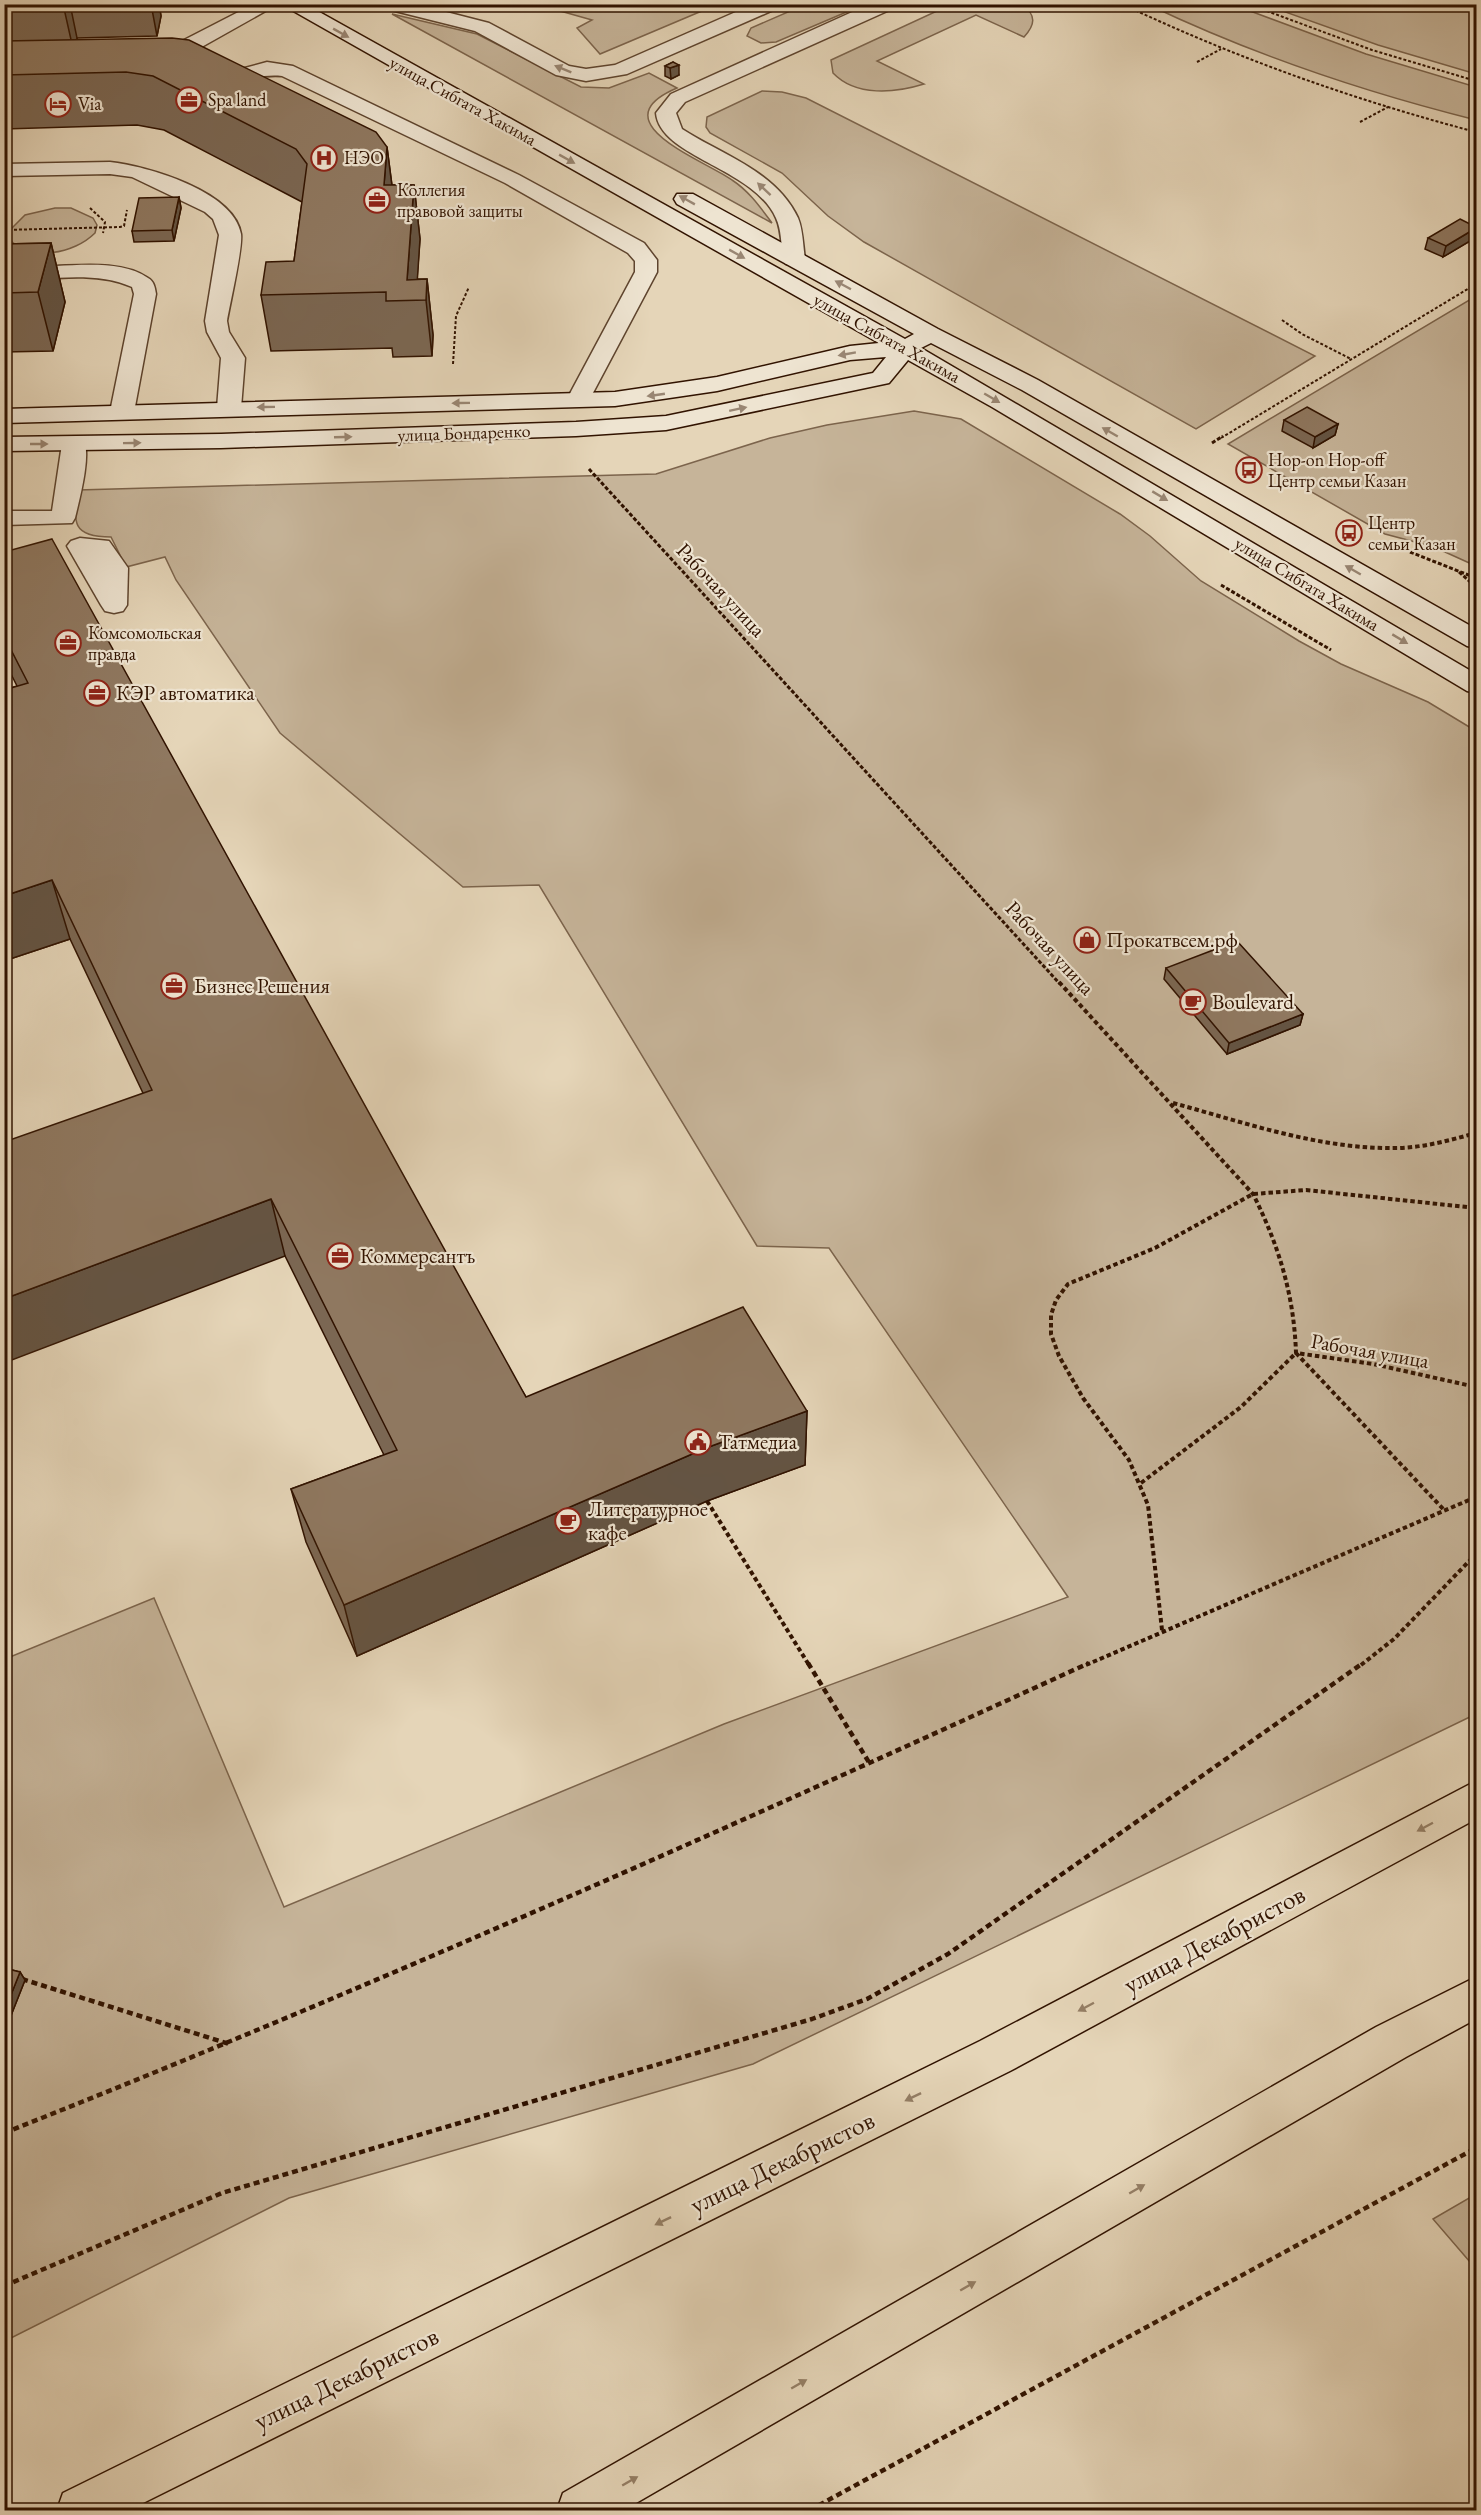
<svg xmlns="http://www.w3.org/2000/svg" width="1481" height="2515" viewBox="0 0 1481 2515" font-family="'EB Garamond',serif">
  <style>
    .green { fill: #c6b499; stroke: #7c644c; stroke-width: 1.5 }
    .lines { fill: none; stroke-linecap: round; stroke-linejoin: round }
    .lane-casing { stroke: #5e442e; stroke-width: 3 }
    .secondary-casing { stroke: #311300; stroke-width: 3 }
    .primary-casing { stroke: #311300; stroke-width: 3 }
    .path-far3 { stroke: #311300; stroke-width: 2; stroke-dasharray: 3 2; stroke-linecap: butt }
    .path-far2 { stroke: #311300; stroke-width: 3; stroke-dasharray: 4 2; stroke-linecap: butt }
    .path-far1 { stroke: #311300; stroke-width: 4; stroke-dasharray: 4.5 3; stroke-linecap: butt }
    .path { stroke: #311300; stroke-width: 4.5; stroke-dasharray: 6 4; stroke-linecap: butt }
    .lane { fill: #eee4d1; fill-rule: evenodd }
    .secondary { fill: #eee4d1; fill-rule: evenodd }
    .primary { fill: #e5d5b8; fill-rule: evenodd }
    .wall { fill: #7b6753; stroke: #311300; stroke-width: 1.5 }
    .shaded-wall { fill: #645443; stroke: #311300; stroke-width: 1.5 }
    .building { fill: #8f7860; stroke: #311300; stroke-width: 1.5 }
    .oneway { fill: #998673 }
    .oneway2 { fill: #947e65 }
    .labels { text-anchor: middle; stroke-width: 4.5; stroke-linejoin: round; paint-order: stroke }
    .far-poi-label { font-size: 18px; fill: #311300; stroke: #eee4d1; text-anchor: start }
    .far-street-label { font-size: 18px; fill: #311300; stroke: #eee4d1 }
    .street-label { font-size: 21px; fill: #311300; stroke: #eee4d1 }
    .poi-label { font-size: 21px; fill: #311300; stroke: #eee4d1; text-anchor: start }
    .near-street-label { font-size: 26px; fill: #311300; stroke: #eee4d1 }
  </style>
  <rect width="100%" height="100%" fill="#e5d5b8"/>
  <filter id="stains"><feTurbulence type="fractalNoise" baseFrequency=".00333" numOctaves="4"/><feColorMatrix values="0 0 0 0 .2 0 0 0 0 .09 0 0 0 0 .02 0 0 0 .5 -.17"/></filter>
  <radialGradient id="worn" r=".72"><stop offset=".6" stop-color="#630" stop-opacity="0"/><stop offset="1" stop-color="#630" stop-opacity=".3"/></radialGradient>
  <!-- green -->
  <g class="green">
    <path d="M952 4 1022 5C1037 15 1035 25 1024 37L976 15 877 61 924 84C895 93 856 97 833 73L831 60Z"/>
    <polygon points="539,5 716,5 600,54 577,28 592,20"/>
    <polygon points="804,5 863,5 776,42 761,43 747,36 751,28"/>
    <path d="M1149 5H1234L1366 54 1476 87V120C1364 92 1254 55 1149 5Z"/>
    <polygon points="1266,5 1476,5 1476,74 1378,45"/>
    <path d="M392 14 477 34 581 87 609 88 649 73 677 88C597 122 704 160 732 180 749 191 760 207 772 223Z"/>
    <polygon points="762,91 782,92 806,98 1315,356 1196,429 864,242 828,216 782,173 710,133 706,127 707,117"/>
    <path d="M55 208H71L93 218 97 225 95 233C74 254 31 262 9 239V231L25 215Z"/>
    <polygon points="1476,296 1476,566 1434,547 1385,534 1228,444"/>
    <path d="M914 411 961 419 1120 514 1150 536 1201 581 1299 641 1341 664 1428 702 1476 731V1714L753 2064 289 2198 5 2341V1659L154 1598 284 1907 724 1724 1068 1597 829 1248 757 1246 539 885 463 887 280 733 176 580 165 557 126 567 111 537C72 537 73 523 78 490L656 474 770 438 827 425Z"/>
    <polygon points="1476,2194 1476,2269 1433,2219"/>
  </g>
  <g class="lines">
    <!-- lane casing -->
    <g class="lane-casing">
      <g id="lane">
        <polygon points="254,4 278,4 182,58 156,68 149,66 146,62 149,58"/>
        <polygon points="381,4 415,4 489,23 569,66 586,69 615,65 754,4 780,4 778,8 627,74 586,81 556,75 475,31 383,8"/>
        <path d="M870 4H896L894 8 685 102 676 113 682 129C722 155 776 171 798 218 803 230 803 246 805 259L802 264H786L783 259C781 246 782 231 776 218 754 168 660 157 656 113L671 94Z"/>
        <path d="M267 62 293 66 519 175 644 243 657 260V272L586 406H570L566 401 635 272V261L628 253 505 183 282 76C255 73 230 87 203 80L200 76 203 72 241 69Z"/>
        <path d="M110 162C147 166 234 191 241 234 243 248 230 303 227 321L229 332 245 358 241 408 237 413H221L217 408 221 358 207 332 205 321 219 235 213 219 205 212 132 177 110 174 4 176V164Z"/>
        <path d="M56 266C84 265 124 261 148 278 154 281 155 288 156 294L134 412 130 417H114L110 412 134 294 132 287C94 270 44 280 4 282V268Z"/>
        <path d="M74 437 83 439C92 453 79 501 75 518L72 523 4 525V511H52L62 444 65 439Z"/>
        <polygon points="80,538 109,541 128,568 127,605 123,611 114,613 105,611 101,605 67,546 71,541"/>
      </g>
    </g>
    <!-- secondary casing -->
    <g class="secondary-casing">
      <polygon id="secondary" points="281,4 305,4 905,339 914,334 677,204 674,199 677,194 693,194 938,329 1038,380 1476,629 1476,648 1467,646 1022,390 931,343 921,348 1476,674 1476,693 1467,691 992,407 908,360 889,383 666,430 576,436 221,448 4,451 4,437 221,434 576,422 666,416 873,373 886,357 850,360 717,391 615,406 4,423 4,409 615,392 717,377 850,346 879,343"/>
    </g>
    <!-- primary casing -->
    <g class="primary-casing">
      <g id="primary">
        <polygon points="1476,1781 1476,1819 1010,2071 129,2510 57,2510 63,2493 980,2041"/>
        <polygon points="1476,1977 1476,2019 1406,2057 624,2510 557,2510 563,2493 1376,2027"/>
      </g>
    </g>
    <!-- path-far3 -->
    <g class="path-far3">
      <path d="M1122 4C1236 58 1354 100 1476 132"/>
      <polyline points="1248,4 1372,50 1476,81"/>
      <polyline points="1197,62 1221,49"/>
      <polyline points="1360,122 1388,107"/>
      <polyline points="90,208 105,222 103,233"/>
      <polyline points="4,230 120,227 124,226 127,210"/>
      <polyline points="1282,320 1302,334 1351,359"/>
      <polyline points="453,364 456,316 469,287"/>
      <polyline points="1221,438 1476,284"/>
    </g>
    <!-- path-far2 -->
    <g class="path-far2">
      <polyline points="1212,443 1223,436"/>
      <polyline points="589,469 1060,984"/>
      <polyline points="1410,552 1476,578"/>
      <polyline points="1459,572 1476,587"/>
      <polyline points="1221,585 1331,650"/>
    </g>
    <!-- path-far1 -->
    <g class="path-far1">
      <path d="M1059 982 1253 1194C1279 1246 1294 1295 1296 1353L1373 1364 1476 1387"/>
      <path d="M1173 1103C1246 1123 1322 1150 1399 1148 1426 1147 1451 1140 1476 1133"/>
      <polyline points="1141,1483 1241,1407 1296,1353 1445,1511"/>
      <polyline points="707,1501 809,1665"/>
      <polyline points="1162,1630 1148,1505 1129,1460 1083,1398 1059,1356 1051,1334 1051,1315 1056,1300 1068,1284 1155,1248 1253,1194 1306,1190 1476,1208"/>
      <polyline points="1086,1665 1476,1497"/>
      <polyline points="1361,1665 1394,1639 1476,1554"/>
    </g>
    <!-- path -->
    <g class="path">
      <polyline points="808,1663 870,1764"/>
      <polyline points="22,1979 229,2044"/>
      <path d="M4 2133C370 1988 731 1827 1089 1663"/>
      <polyline points="4,2286 222,2193 812,2019 867,1999 948,1954 1363,1663"/>
      <polyline points="810,2510 1476,2148"/>
    </g>
    <!-- lane -->
    <use href="#lane" class="lane"/>
    <!-- secondary -->
    <use href="#secondary" class="secondary"/>
    <!-- primary -->
    <use href="#primary" class="primary"/>
  </g>
  <!-- wall -->
  <g class="wall">
    <polygon points="4,4 159,4 161,16 157,36 77,38 77,40 387,147 392,185 414,185 420,239 417,279 427,279 433,335 432,356 393,357 392,348 271,351 261,295 294,261 302,202 164,130 137,125 4,129"/>
    <polygon points="673,62 679,75 671,79 665,76 665,66"/>
    <polygon points="179,197 181,208 174,241 134,242 132,231"/>
    <polygon points="1428,238 1475,238 1443,257 1425,249"/>
    <polygon points="51,243 65,302 53,351 4,352 4,244"/>
    <polygon points="1284,420 1338,424 1335,435 1313,448 1282,431"/>
    <polygon points="4,552 526,1397 807,1411 805,1465 707,1501 357,1656 306,1542 291,1489 384,1455 285,1256 143,1093 70,939 4,961 4,690 17,686 4,660"/>
    <polygon points="1166,968 1303,1014 1300,1025 1227,1054 1164,979"/>
    <polygon points="4,1968 20,1972 25,1980 10,2018 4,2017"/>
  </g>
  <!-- shaded-wall -->
  <g class="shaded-wall">
    <polygon points="63,4 70,4 77,38 74,53"/>
    <polygon points="151,4 159,4 161,16 157,36"/>
    <polygon points="679,65 679,75 671,79 670,68"/>
    <polygon points="387,147 394,202 384,185"/>
    <polygon points="414,185 420,239 416,300 407,280"/>
    <polygon points="179,197 181,208 174,241 172,230"/>
    <polygon points="1476,228 1475,238 1443,257 1446,246"/>
    <polygon points="51,243 65,302 53,351 38,292"/>
    <polygon points="427,279 433,335 432,356 426,300"/>
    <polygon points="1338,424 1335,435 1313,448 1315,437"/>
    <polygon points="52,880 70,939 4,961 4,896"/>
    <polygon points="1303,1014 1300,1025 1227,1054 1229,1043"/>
    <polygon points="271,1199 285,1256 4,1363 4,1299"/>
    <polygon points="807,1411 805,1465 707,1501 357,1656 344,1605 706,1448"/>
    <polygon points="20,1972 25,1980 10,2018 5,2010"/>
  </g>
  <!-- building -->
  <g class="building">
    <polygon points="172,38 189,40 376,132 387,147 384,185 414,185 407,280 427,279 426,300 386,301 386,292 261,295 266,262 294,261 307,164 296,149 153,76 126,72 4,75 4,41"/>
    <polygon points="673,62 679,65 670,68 665,66"/>
    <polygon points="179,197 172,230 132,231 139,198"/>
    <polygon points="1460,219 1476,227 1476,228 1446,246 1428,238"/>
    <polygon points="51,243 38,292 4,293 4,244"/>
    <polygon points="1307,407 1338,424 1315,437 1284,420"/>
    <polygon points="52,539 526,1397 743,1307 807,1411 706,1448 344,1605 291,1489 397,1450 271,1199 4,1299 4,1142 152,1090 52,880 4,896 4,690 28,683 4,636 4,552"/>
    <polygon points="1237,941 1303,1014 1229,1043 1166,968"/>
    <polygon points="4,1968 20,1972 5,2010 4,2010"/>
  </g>
  <!-- one-way arrows -->
  <defs><path id="oneway-solid" d="M-6-.8H1V-3.2L6.5 0L1 3.2V.8H-6Z" transform="scale(1.5)"/></defs>
  <g class="oneway">
    <use href="#oneway-solid" transform="translate(341 33) rotate(29)"/>
    <use href="#oneway-solid" transform="translate(563 69) rotate(-158)"/>
    <use href="#oneway-solid" transform="translate(567 159) rotate(29)"/>
    <use href="#oneway-solid" transform="translate(764 189) rotate(-137)"/>
    <use href="#oneway-solid" transform="translate(687 200) rotate(-151)"/>
    <use href="#oneway-solid" transform="translate(737 254) rotate(29)"/>
    <use href="#oneway-solid" transform="translate(843 285) rotate(-152)"/>
    <use href="#oneway-solid" transform="translate(847 354) rotate(170)"/>
    <use href="#oneway-solid" transform="translate(656 395) rotate(172)"/>
    <use href="#oneway-solid" transform="translate(992 398) rotate(30)"/>
    <use href="#oneway-solid" transform="translate(461 403) rotate(179)"/>
    <use href="#oneway-solid" transform="translate(266 407) rotate(179)"/>
    <use href="#oneway-solid" transform="translate(738 409) rotate(-12)"/>
    <use href="#oneway-solid" transform="translate(1110 432) rotate(-150)"/>
    <use href="#oneway-solid" transform="translate(343 437) rotate(-2)"/>
    <use href="#oneway-solid" transform="translate(132 443) rotate(-1)"/>
    <use href="#oneway-solid" transform="translate(39 444)"/>
    <use href="#oneway-solid" transform="translate(1160 496) rotate(31)"/>
    <use href="#oneway-solid" transform="translate(1353 570) rotate(-150)"/>
    <use href="#oneway-solid" transform="translate(1400 639) rotate(31)"/>
  </g>
  <g class="oneway2">
    <use href="#oneway-solid" transform="translate(1425 1827) rotate(152)"/>
    <use href="#oneway-solid" transform="translate(1086 2007) rotate(152)"/>
    <use href="#oneway-solid" transform="translate(913 2097) rotate(154)"/>
    <use href="#oneway-solid" transform="translate(1137 2189) rotate(-30)"/>
    <use href="#oneway-solid" transform="translate(663 2221) rotate(154)"/>
    <use href="#oneway-solid" transform="translate(968 2286) rotate(-30)"/>
    <use href="#oneway-solid" transform="translate(799 2384) rotate(-30)"/>
    <use href="#oneway-solid" transform="translate(630 2481) rotate(-30)"/>
  </g>
  <!-- icons -->
  <defs>
    <g id="office-ring" transform="scale(1.35)"><circle r="9.5" fill="#eee4d1" stroke="#8f2418" stroke-width="1.5"/><path d="M-6-3h4V-5.5h4V-3h4V5H-6ZM-1-4.5V-3h2v-1.5ZM-6 0V1H6V0Z" fill="#8f2418"/></g>
    <g id="hotel-ring" transform="scale(1.35)"><circle r="9.5" fill="#eee4d1" stroke="#8f2418" stroke-width="1.5"/><path d="M-6-4.5h1.5V1H6V5H4.5V3h-9V5H-6ZM-4 0a1.8 1.8 0 1 1 3.6 0ZM.5 0V-2.5h3Q6-2.5 6 0Z" fill="#8f2418"/></g>
    <g id="hospital-ring" transform="scale(1.35)"><circle r="9.5" fill="#eee4d1" stroke="#8f2418" stroke-width="1.5"/><path d="M-5-5h3v3.5h4V-5h3V5h-3V1.5h-4V5h-3Z" fill="#8f2418"/></g>
    <g id="bus-ring" transform="scale(1.35)"><circle r="9.5" fill="#eee4d1" stroke="#8f2418" stroke-width="1.5"/><path d="M-5-6H5V4H4V6H2V4H-2V6H-4V4H-5ZM-3.5-4V0h7V-4ZM-3.5 1.2v1.5H-2V1.2ZM2 1.2v1.5H3.5V1.2Z" fill="#8f2418"/></g>
    <g id="shop-ring" transform="scale(1.35)"><circle r="9.5" fill="#eee4d1" stroke="#8f2418" stroke-width="1.5"/><path d="M-5-2.5h2.3a2.7 3.5 0 0 1 5.4 0H5L5.5 6h-11ZM-1.5-2.5h3a1.5 2.3 0 0 0-3 0Z" fill="#8f2418"/></g>
    <g id="cafe-ring" transform="scale(1.35)"><circle r="9.5" fill="#eee4d1" stroke="#8f2418" stroke-width="1.5"/><path d="M-5.5-4.5H6V0H3Q3 3.5 0 3.5H-2.5Q-5.5 3.5-5.5 0ZM3-3.2v2h1.7v-2ZM-6 4.5H4V6H-6Z" fill="#8f2418"/></g>
    <g id="civic-ring" transform="scale(1.35)"><circle r="9.5" fill="#eee4d1" stroke="#8f2418" stroke-width="1.5"/><path d="M-.6-6.5H3V-4.5H.6V-3L4-1V1h2V6H-6V1h2V-1L-.6-3ZM-1.2 2.5V6h2.4V2.5Z" fill="#8f2418"/></g>
  </defs>
  <g fill-rule="evenodd">
    <use href="#office-ring" x="189" y="100"/>
    <use href="#hotel-ring" x="58" y="104"/>
    <use href="#hospital-ring" x="324" y="158"/>
    <use href="#office-ring" x="377" y="200"/>
    <use href="#bus-ring" x="1249" y="470"/>
    <use href="#bus-ring" x="1349" y="533"/>
    <use href="#office-ring" x="68" y="643"/>
    <use href="#office-ring" x="97" y="693"/>
    <use href="#shop-ring" x="1087" y="940"/>
    <use href="#office-ring" x="174" y="986"/>
    <use href="#cafe-ring" x="1193" y="1002"/>
    <use href="#office-ring" x="340" y="1256"/>
    <use href="#civic-ring" x="698" y="1442"/>
    <use href="#cafe-ring" x="568" y="1521"/>
  </g>
  <g class="labels">
    <!-- far-poi labels -->
    <g class="far-poi-label">
      <text x="208" y="106">Spa land</text>
      <text x="78" y="110">Via</text>
      <text x="344" y="164">НЭО</text>
      <text x="397" y="196">Коллегия<tspan x="397" dy="21">правовой защиты</tspan></text>
      <text x="1268" y="466">Hop-on Hop-off<tspan x="1268" dy="21">Центр семьи Казан</tspan></text>
      <text x="1368" y="529">Центр<tspan x="1368" dy="21">семьи Казан</tspan></text>
      <text x="88" y="639">Комсомольская<tspan x="88" dy="21">правда</tspan></text>
    </g>
    <!-- far-street labels -->
    <g class="far-street-label">
      <text transform="translate(463 101) rotate(29)" y="6">улица Сибгата Хакима</text>
      <text transform="translate(887 338) rotate(29)" y="6">улица Сибгата Хакима</text>
      <text transform="translate(464 433) rotate(-2)" y="6">улица Бондаренко</text>
      <text transform="translate(1307 584) rotate(31)" y="6">улица Сибгата Хакима</text>
    </g>
    <!-- street labels -->
    <g class="street-label">
      <text transform="translate(721 590) rotate(47)" y="7">Рабочая улица</text>
      <text transform="translate(1050 948) rotate(47)" y="7">Рабочая улица</text>
      <text transform="translate(1370 1351) rotate(10)" y="7">Рабочая улица</text>
    </g>
    <!-- poi labels -->
    <g class="poi-label">
      <text x="116" y="700">КЭР автоматика</text>
      <text x="1106" y="947">Прокатвсем.рф</text>
      <text x="194" y="993">Бизнес Решения</text>
      <text x="1212" y="1009">Boulevard</text>
      <text x="360" y="1263">Коммерсантъ</text>
      <text x="718" y="1449">Татмедиа</text>
      <text x="588" y="1516">Литературное<tspan x="588" dy="24">кафе</tspan></text>
    </g>
    <!-- near-street labels -->
    <g class="near-street-label">
      <text transform="translate(1214 1939) rotate(-28)" y="9">улица Декабристов</text>
      <text transform="translate(782 2162) rotate(-26)" y="9">улица Декабристов</text>
      <text transform="translate(346 2378) rotate(-26)" y="9">улица Декабристов</text>
    </g>
  </g>
  <!-- margin -->
  <rect width="1481" height="2515" fill="none" stroke="#e5d5b8" stroke-width="24"/>
  <rect x="6" y="6" width="1469" height="2503" fill="none" stroke="#311300" stroke-width="3"/>
  <rect x="12" y="12" width="1457" height="2491" fill="none" stroke="#311300" stroke-width="1.5"/>
  <rect width="100%" height="100%" filter="url(#stains)"/>
  <rect width="100%" height="100%" fill="url(#worn)"/>
</svg>
